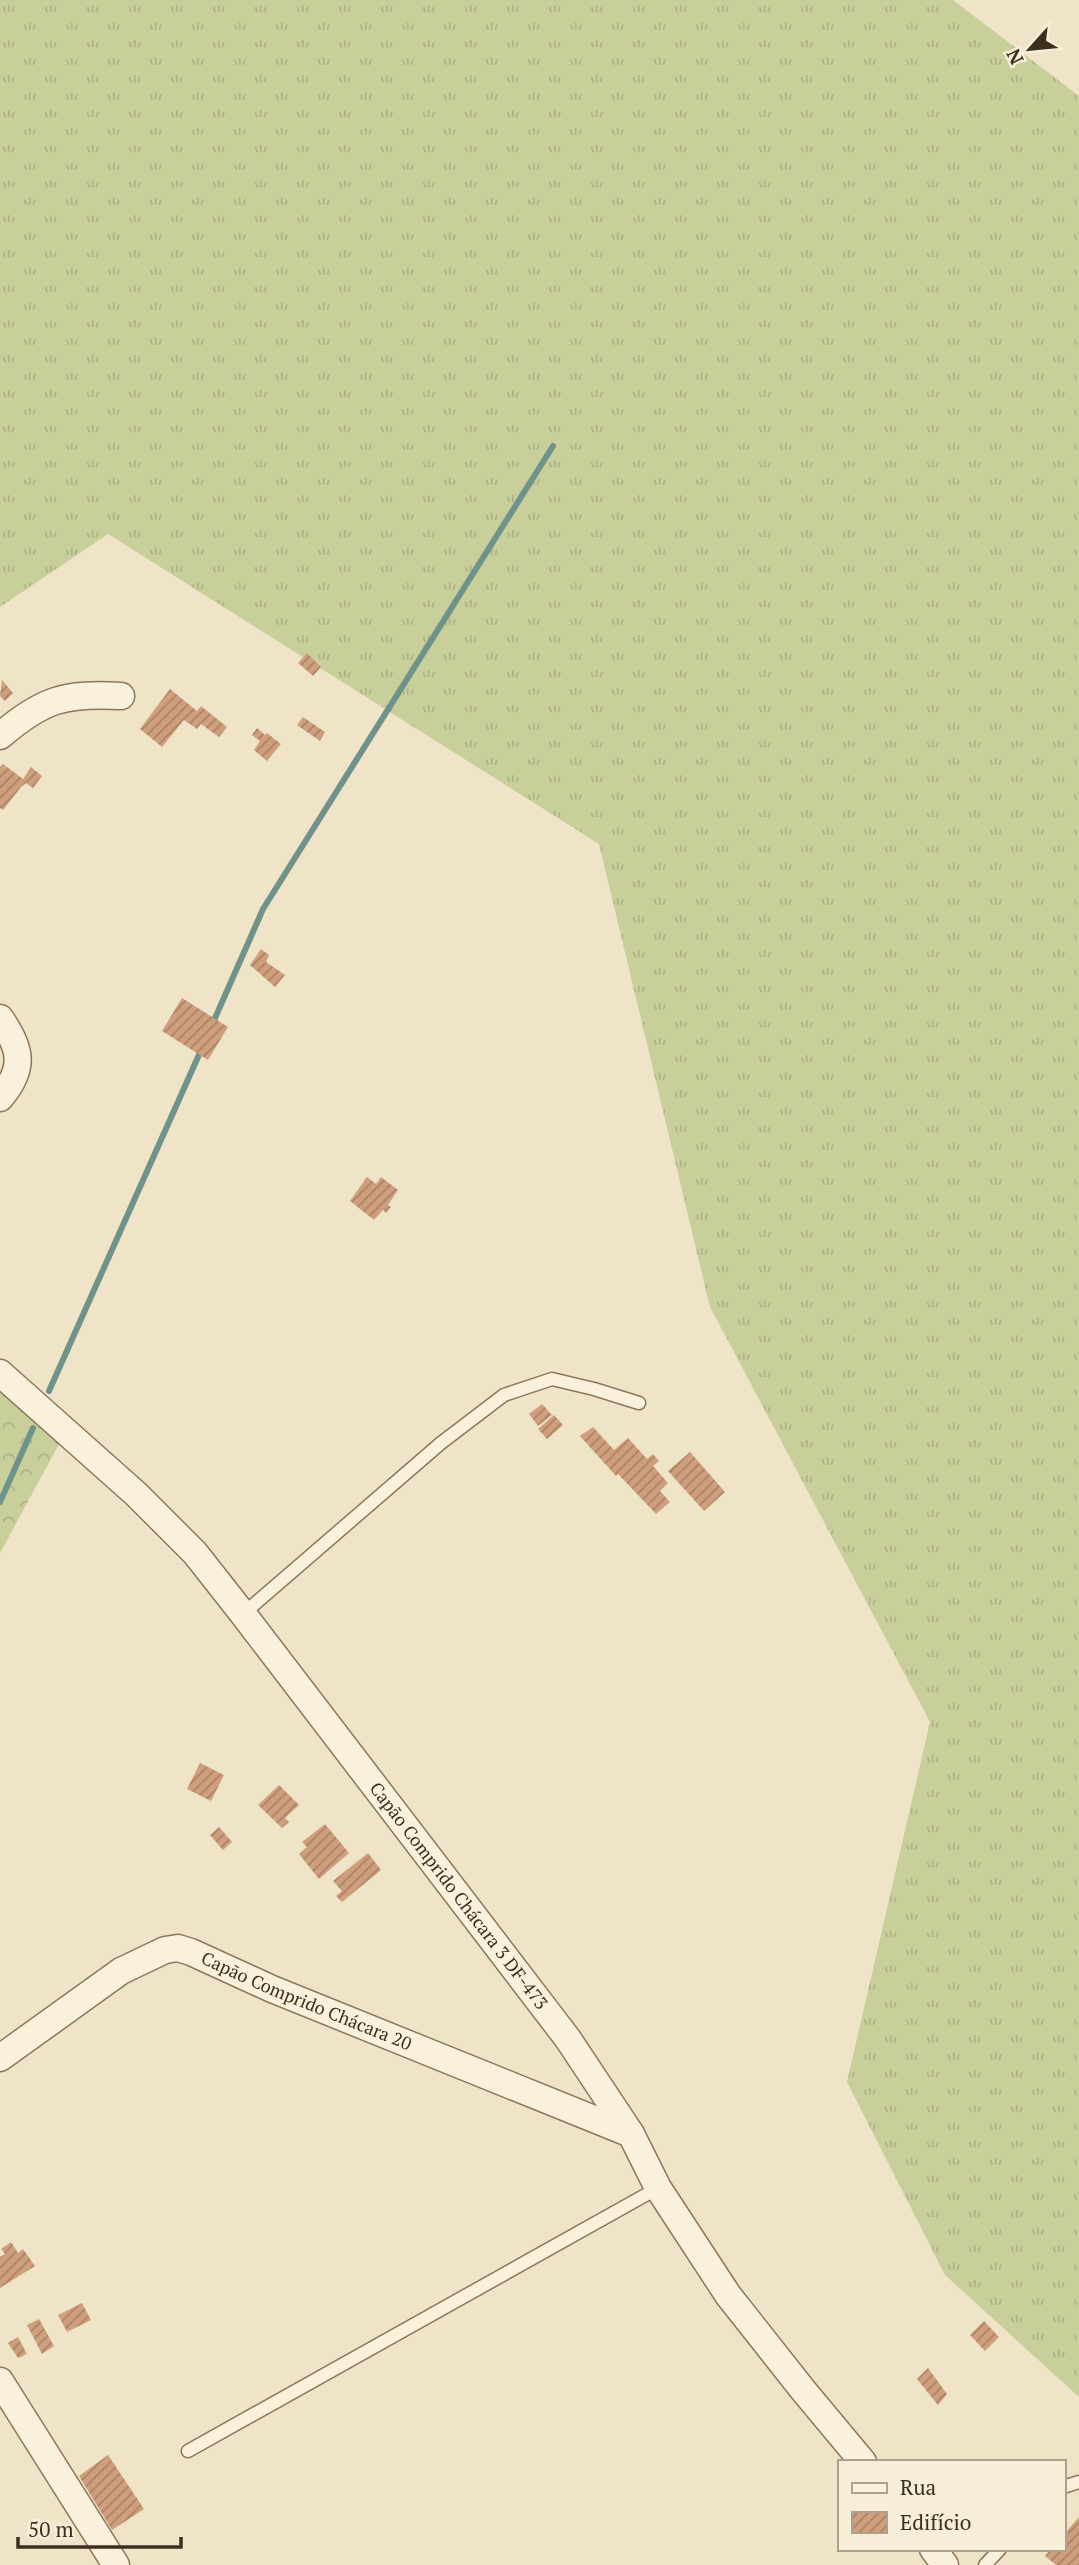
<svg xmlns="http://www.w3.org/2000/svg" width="1079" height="2565" viewBox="0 0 1079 2565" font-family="'PT Serif',serif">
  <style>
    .grass { fill: url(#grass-tufts) }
    .forest { fill: url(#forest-crowns) }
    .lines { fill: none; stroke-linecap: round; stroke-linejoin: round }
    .stream { stroke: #6f938a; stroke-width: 6 }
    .building { fill: url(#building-hatch) }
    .service-casing { stroke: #8d765c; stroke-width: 15 }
    .minor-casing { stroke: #8d765c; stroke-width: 29 }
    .service { stroke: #faf1dc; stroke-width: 12 }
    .minor { stroke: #faf1dc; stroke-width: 26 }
    .labels { text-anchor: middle; stroke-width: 5; stroke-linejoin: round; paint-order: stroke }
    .street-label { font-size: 18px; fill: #3d2e20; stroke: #f7eed8 }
  </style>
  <defs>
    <pattern id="grass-tufts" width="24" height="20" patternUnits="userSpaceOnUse" patternTransform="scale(1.75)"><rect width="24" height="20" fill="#c9cf9b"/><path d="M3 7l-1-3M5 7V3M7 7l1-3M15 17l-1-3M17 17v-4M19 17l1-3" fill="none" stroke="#aeb285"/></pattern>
    <pattern id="forest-crowns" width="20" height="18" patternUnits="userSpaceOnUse" patternTransform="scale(1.75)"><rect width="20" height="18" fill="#c9cf9b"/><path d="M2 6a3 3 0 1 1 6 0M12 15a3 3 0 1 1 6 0" fill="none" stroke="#aeb285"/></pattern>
    <pattern id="building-hatch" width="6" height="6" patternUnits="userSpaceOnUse" patternTransform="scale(1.75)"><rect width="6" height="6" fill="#cf9f7d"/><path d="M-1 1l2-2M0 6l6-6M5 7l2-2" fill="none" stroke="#a98266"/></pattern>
  </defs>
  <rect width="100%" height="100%" fill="#f0e4c8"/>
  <!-- grass -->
  <polygon class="grass" points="0,0 953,0 1079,96 1079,2397 945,2275 847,2082 930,1722 710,1307 599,844 108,534 0,607"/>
  <!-- forest -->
  <polygon class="forest" points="0,1391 64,1435 0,1553"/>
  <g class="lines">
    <!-- stream -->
    <g class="stream">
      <polyline points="212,1025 263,909 553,446"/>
      <polyline points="49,1391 202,1048"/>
      <polyline points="0,1502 33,1428"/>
    </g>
  </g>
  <!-- building -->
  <g class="building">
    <polygon points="307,653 321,667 313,676 298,663"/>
    <polygon points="2,680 13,693 5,701 0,696"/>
    <polygon points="170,689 197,711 201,706 227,727 219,737 201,724 197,729 184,720 162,747 140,729"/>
    <polygon points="303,717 325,732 320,741 297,725"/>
    <polygon points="257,728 265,735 267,733 281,744 267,761 254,750 260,741 252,735"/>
    <polygon points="3,764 23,779 31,767 42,776 33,788 26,783 21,787 3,810 0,808 0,767"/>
    <polygon points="261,949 269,955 266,962 285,975 275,987 250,965"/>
    <polygon points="182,998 228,1027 208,1060 162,1031"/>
    <polygon points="367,1177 376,1184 381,1177 398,1190 388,1205 391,1207 386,1213 383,1210 374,1220 350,1201"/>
    <polygon points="542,1404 552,1415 538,1426 529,1414"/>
    <polygon points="554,1415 563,1425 547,1439 538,1429"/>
    <polygon points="593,1427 614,1450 628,1438 647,1459 653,1454 659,1461 653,1466 668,1483 660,1491 670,1502 656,1514 618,1474 616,1476 580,1436"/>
    <polygon points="690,1452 725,1492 704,1511 668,1471"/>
    <polygon points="200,1763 224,1775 211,1801 187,1789"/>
    <polygon points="279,1785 299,1805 285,1818 289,1822 282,1828 258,1805"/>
    <polygon points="325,1824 349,1853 319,1879 299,1854 307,1847 302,1842"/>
    <polygon points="219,1827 232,1842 223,1850 210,1835"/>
    <polygon points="368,1853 381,1870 342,1902 336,1896 342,1891 333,1881"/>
    <polygon points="11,2242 18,2253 23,2249 35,2266 0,2288 0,2257 5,2254 1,2249"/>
    <polygon points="82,2303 91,2320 67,2332 58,2315"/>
    <polygon points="39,2319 54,2346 42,2354 27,2325"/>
    <polygon points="984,2321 999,2337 985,2351 970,2335"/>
    <polygon points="18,2337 27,2354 18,2358 8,2343"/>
    <polygon points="928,2368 947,2394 938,2405 917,2379"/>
    <polygon points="108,2455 144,2509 112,2530 79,2476"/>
    <polygon points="1079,2517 1079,2565 1056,2565 1045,2556 1051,2549 1063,2549 1063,2540 1068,2534 1066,2532"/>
  </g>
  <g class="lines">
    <!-- service casing -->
    <g class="service-casing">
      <g id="service">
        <polyline points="243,1614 441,1443 504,1395 552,1379 594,1389 639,1403"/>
        <polyline points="188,2451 658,2188"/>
        <polyline points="1063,2487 1079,2482"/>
        <polyline points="985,2565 1000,2549"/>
      </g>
    </g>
    <!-- minor casing -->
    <g class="minor-casing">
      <g id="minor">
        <path d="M0 736C43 699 65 693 121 696"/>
        <path d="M0 1018C21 1048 26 1068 0 1098"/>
        <path id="s1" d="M0 1373 136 1494 195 1553 243 1614 568 2039 631 2134 658 2188 728 2295 803 2390 863 2462"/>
        <path id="s2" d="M0 2058 121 1971 165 1950 178 1948 191 1952 272 1989 631 2134"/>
        <polyline points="0,2381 116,2565"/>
        <polyline points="933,2549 945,2565"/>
      </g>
    </g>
    <!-- service -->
    <use href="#service" class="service"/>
    <!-- minor -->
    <use href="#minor" class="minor"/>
  </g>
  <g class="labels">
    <!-- street labels -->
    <g class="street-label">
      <text dy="6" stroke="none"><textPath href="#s1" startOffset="698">Capão Comprido Chácara 3 DF-473</textPath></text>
      <text dy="6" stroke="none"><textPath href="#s2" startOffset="350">Capão Comprido Chácara 20</textPath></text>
    </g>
  </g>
  <!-- legend -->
  <rect x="838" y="2460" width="228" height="91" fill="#f7eed8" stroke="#ada18e" stroke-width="2"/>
  <rect x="852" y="2483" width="35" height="10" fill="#faf1dc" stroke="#ada18e" stroke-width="2"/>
  <text x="900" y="2495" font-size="21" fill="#3d2e20">Rua</text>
  <rect x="852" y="2512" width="35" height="21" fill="url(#building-hatch)" stroke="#ada18e" stroke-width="2"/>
  <text x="900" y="2530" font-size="21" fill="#3d2e20">Edifício</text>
  <!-- north arrow -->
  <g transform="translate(1030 49) rotate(243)" stroke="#f7eed8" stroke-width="5" paint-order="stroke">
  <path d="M0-5L12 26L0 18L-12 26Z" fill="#3d2e20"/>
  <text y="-10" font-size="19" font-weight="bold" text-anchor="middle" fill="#3d2e20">N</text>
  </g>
  <!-- scale -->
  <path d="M18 2537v10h163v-10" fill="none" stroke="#3d2e20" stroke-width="3.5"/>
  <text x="28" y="2537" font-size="21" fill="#3d2e20" stroke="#f7eed8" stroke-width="5" paint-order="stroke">50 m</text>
</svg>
